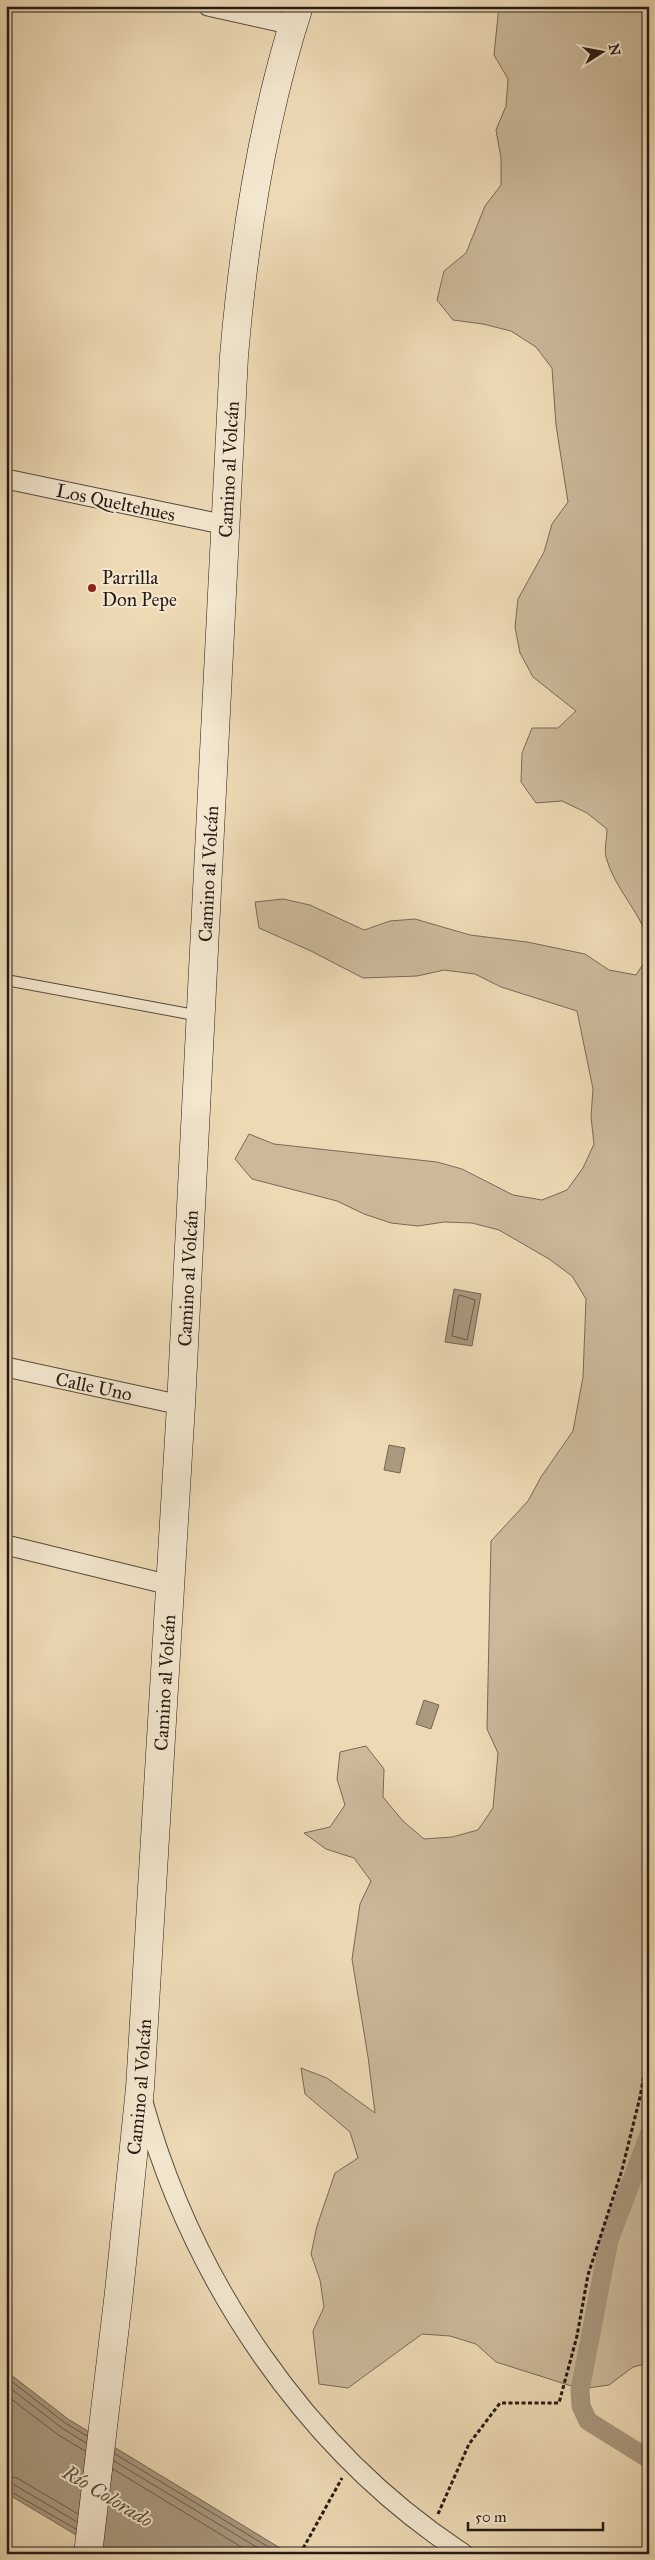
<svg xmlns="http://www.w3.org/2000/svg" width="655" height="2560" viewBox="0 0 655 2560" font-family="'IM FELL Great Primer',serif">
  <style>
    .green { fill: #cbb99a; stroke: #786a58 }
    .water { fill: #a9997f; stroke: #756655 }
    .lines { fill: none; stroke-linecap: round; stroke-linejoin: round }
    .shore { stroke: #685a4a; stroke-width: 1 }
    .canal { stroke: #a9997f; stroke-width: 19 }
    .lane-casing { stroke: #584a3e; stroke-width: 12 }
    .street-casing { stroke: #584a3e; stroke-width: 21 }
    .secondary-casing { stroke: #261a16; stroke-width: 29 }
    .path { stroke: #261a16; stroke-width: 3; stroke-dasharray: 4 2.5; stroke-linecap: butt }
    .lane { stroke: #f3e7cf; stroke-width: 10 }
    .street { stroke: #f3e7cf; stroke-width: 19 }
    .secondary { stroke: #f3e7cf; stroke-width: 28 }
    .poi-dot { fill: #8f2418; stroke: #f3e7cf; stroke-width: 2 }
    .labels { text-anchor: middle; stroke-width: 4; stroke-linejoin: round; paint-order: stroke }
    .street-label { font-size: 19px; fill: #261a16; stroke: #f3e7cf }
    .poi-label { font-size: 19px; fill: #261a16; stroke: #f3e7cf; text-anchor: start }
    .water-label { font-size: 20px; font-style: italic; fill: #5a4d40; stroke: #f3e7cf }
  </style>
  <rect width="100%" height="100%" fill="#eddab5"/>
  <filter id="stains"><feTurbulence type="fractalNoise" baseFrequency=".004" numOctaves="4"/><feColorMatrix values="0 0 0 0 .2 0 0 0 0 .09 0 0 0 0 .02 0 0 0 .5 -.17"/></filter>
  <radialGradient id="worn" r=".72"><stop offset=".6" stop-color="#630" stop-opacity="0"/><stop offset="1" stop-color="#630" stop-opacity=".3"/></radialGradient>
  <!-- green -->
  <g class="green">
    <path d="M499 6H649V942C640 911 614 888 606 857 604 849 607 838 607 829L587 813 562 801 536 803 521 782 522 753 532 728H558L576 711 533 677 520 653 515 627 518 599 544 552 552 524 568 502 556 425 552 368 536 347 511 331 483 324 453 320 437 300 444 271 466 253 485 206 501 185V158L496 130 506 106 508 79 494 55Z"/>
    <polygon points="283,899 310,905 364,930 390,921 415,919 470,935 527,942 585,954 609,970 636,975 649,955 649,2363 633,2367 609,2385 581,2389 496,2362 476,2344 450,2336 422,2334 348,2388 319,2384 313,2331 324,2307 320,2280 311,2254 317,2226 335,2173 358,2158 350,2132 305,2094 301,2068 327,2078 375,2113 368,2057 352,1959 360,1904 371,1881 354,1858 326,1849 304,1833 330,1827 345,1805 337,1779 340,1752 366,1746 384,1769 383,1797 403,1821 424,1839 452,1837 478,1830 493,1808 498,1753 487,1729 491,1541 528,1501 541,1477 573,1431 583,1377 586,1299 572,1276 549,1259 499,1230 472,1223 444,1222 418,1226 391,1223 364,1214 337,1201 252,1179 235,1159 249,1134 274,1144 437,1162 462,1169 513,1195 542,1200 567,1190 583,1168 594,1144 591,1117 593,1089 577,1011 501,987 475,974 444,970 417,976 363,978 311,951 259,928 255,902"/>
  </g>
  <!-- water -->
  <g class="water">
    <polygon points="454,1289 481,1294 472,1346 445,1342"/>
    <polygon points="389,1445 405,1448 400,1473 384,1470"/>
    <polygon points="424,1700 439,1705 431,1729 416,1724"/>
    <polygon points="6,2371 68,2419 290,2554 108,2554 6,2493"/>
  </g>
  <g class="lines">
    <!-- shore -->
    <g class="shore">
      <polygon points="460,1295 475,1300 467,1340 452,1336 458,1298"/>
      <polyline points="6,2377 65,2423 87,2436"/>
      <polyline points="6,2385 62,2428 86,2443"/>
      <polyline points="6,2395 57,2434 85,2451"/>
      <polyline points="115,2454 280,2554"/>
      <polyline points="114,2461 268,2554"/>
      <polyline points="113,2469 253,2554"/>
      <polyline points="6,2476 17,2478 78,2514"/>
      <polyline points="6,2483 13,2484 77,2522"/>
      <polyline points="6,2489 76,2529"/>
    </g>
    <!-- canal -->
    <polyline class="canal" points="649,2135 609,2240 580,2390 581,2406 588,2421 649,2459"/>
    <!-- lane casing -->
    <g class="lane-casing">
      <polyline id="lane" points="6,980 200,1016"/>
    </g>
    <!-- street casing -->
    <g class="street-casing">
      <g id="street">
        <polyline points="208,6 293,25"/>
        <polyline points="6,479 226,525"/>
        <polyline points="6,1367 181,1405"/>
        <polyline points="6,1545 170,1585"/>
        <path d="M143 2102C193 2282 306 2451 464 2554"/>
      </g>
    </g>
    <!-- secondary casing -->
    <g class="secondary-casing">
      <g id="secondary">
        <path id="s1" d="M88 2554 119 2292 140 2088 181 1405 234 356C244 238 262 120 299 6"/>
      </g>
    </g>
    <!-- path -->
    <g class="path">
      <polyline points="649,1912 644,1935 649,1961"/>
      <polyline points="438,2514 469,2444 500,2403 559,2403 577,2336 588,2275 622,2170 640,2097 649,2048"/>
      <polyline points="300,2554 342,2478"/>
    </g>
    <!-- lane -->
    <use href="#lane" class="lane"/>
    <!-- street -->
    <use href="#street" class="street"/>
    <!-- secondary -->
    <use href="#secondary" class="secondary"/>
  </g>
  <!-- markers -->
  <circle class="poi-dot" cx="92" cy="588" r="5"/>
  <g class="labels">
    <!-- street labels -->
    <g class="street-label">
      <text dy="7" stroke="none"><textPath href="#s1" startOffset="2090">Camino al Volcán</textPath></text>
      <text transform="translate(116 502) rotate(12)" y="7">Los Queltehues</text>
      <text dy="7" stroke="none"><textPath href="#s1" startOffset="1685">Camino al Volcán</textPath></text>
      <text dy="7" stroke="none"><textPath href="#s1" startOffset="1280">Camino al Volcán</textPath></text>
      <text transform="translate(94 1386) rotate(12)" y="7">Calle Uno</text>
      <text dy="7" stroke="none"><textPath href="#s1" startOffset="875">Camino al Volcán</textPath></text>
      <text dy="7" stroke="none"><textPath href="#s1" startOffset="470">Camino al Volcán</textPath></text>
    </g>
    <!-- poi labels -->
    <g class="poi-label">
      <text x="102" y="584">Parrilla<tspan x="102" dy="22">Don Pepe</tspan></text>
    </g>
    <!-- water labels -->
    <g class="water-label">
      <text transform="translate(108 2496) rotate(31)" y="7">Río Colorado</text>
    </g>
  </g>
  <!-- margin -->
  <rect width="655" height="2560" fill="none" stroke="#eddab5" stroke-width="25"/>
  <rect x="8" y="8" width="640" height="2545" fill="none" stroke="#261a16" stroke-width="2.5"/>
  <rect x="12" y="12" width="630" height="2535" fill="none" stroke="#261a16"/>
  <!-- north arrow -->
  <g transform="translate(602 52) rotate(79)" stroke="#f3e7cf" stroke-width="4" paint-order="stroke">
  <path d="M0-4L9 19L0 12L-9 19Z" fill="#261a16"/>
  <text y="-8" font-size="14" font-weight="bold" text-anchor="middle" fill="#261a16">N</text>
  </g>
  <!-- scale -->
  <path d="M468 2522v8h135v-8" fill="none" stroke="#261a16" stroke-width="2.5"/>
  <text x="475" y="2522" font-size="15" fill="#261a16" stroke="#f3e7cf" stroke-width="4" paint-order="stroke">50 m</text>
  <rect width="100%" height="100%" filter="url(#stains)"/>
  <rect width="100%" height="100%" fill="url(#worn)"/>
</svg>
